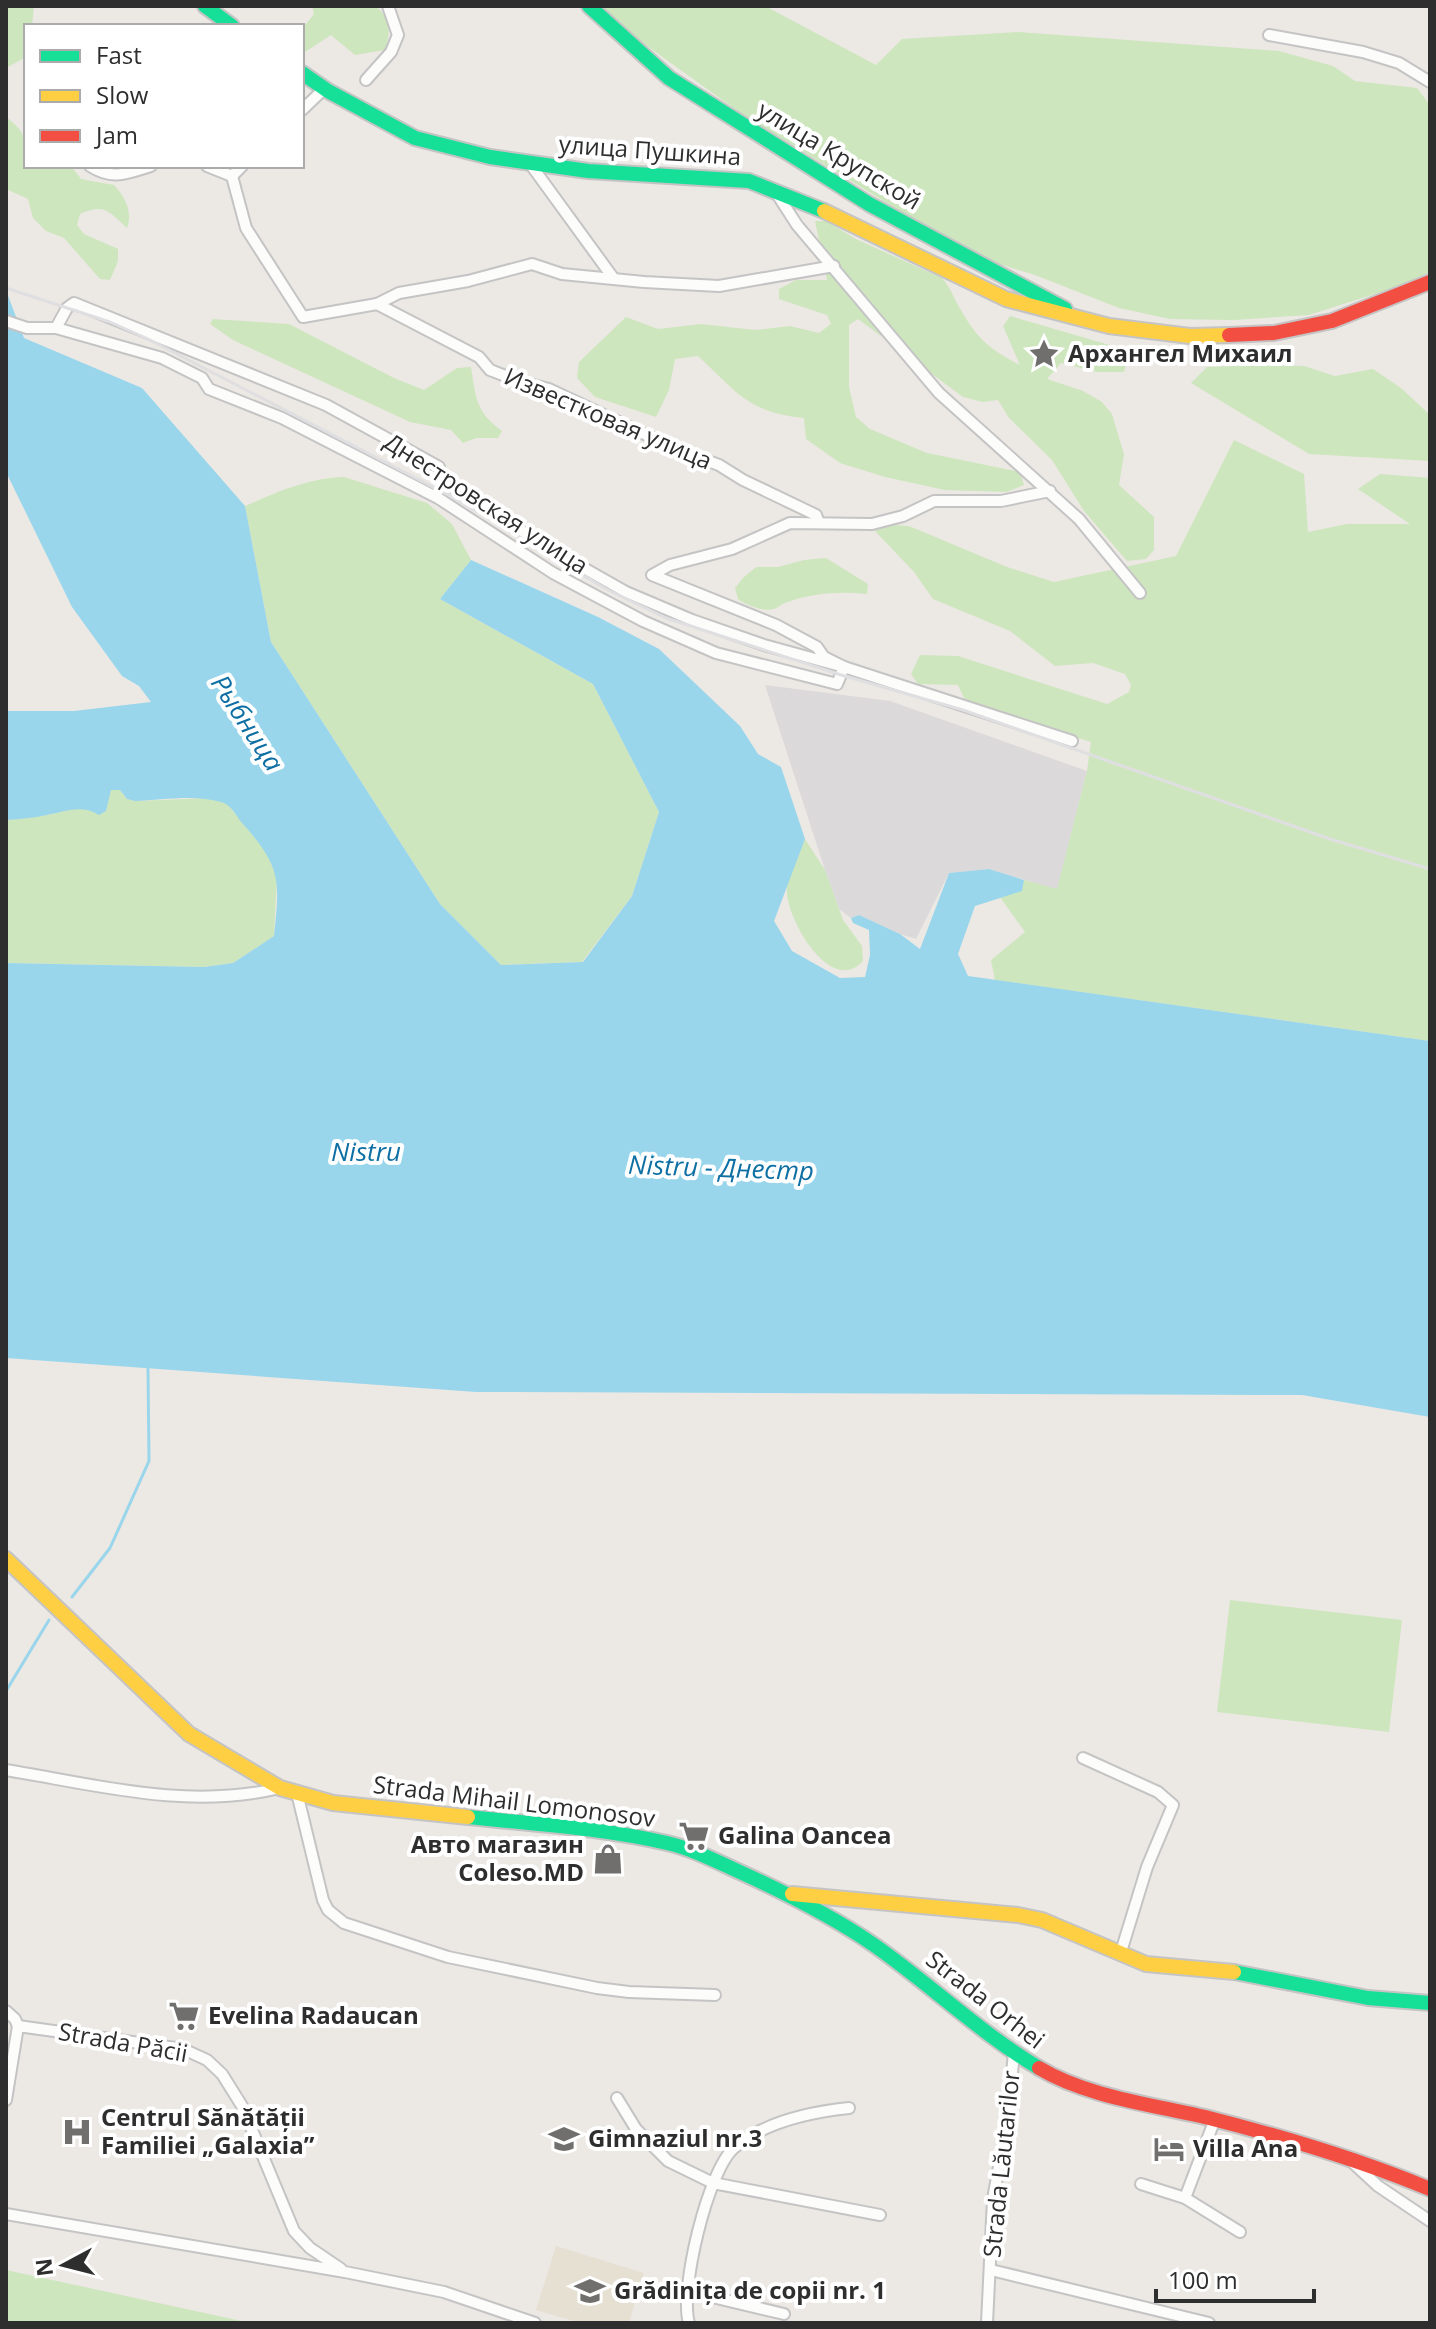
<svg xmlns="http://www.w3.org/2000/svg" width="1436" height="2329" viewBox="0 0 1436 2329" font-family="'Open Sans',sans-serif">
  <style>
    .industrial { fill: #dcd9db }
    .education { fill: #e6e0d3 }
    .green { fill: #cee6be }
    .water { fill: #99d6ec }
    .lines { fill: none; stroke-linecap: round; stroke-linejoin: round }
    .stream { stroke: #99d6ec; stroke-width: 3 }
    .street-casing { stroke: #c5c4c5; stroke-width: 14 }
    .fast-casing { stroke: #c5c4c5; stroke-width: 18 }
    .slow-casing { stroke: #c5c4c5; stroke-width: 18 }
    .jam-casing { stroke: #c5c4c5; stroke-width: 18 }
    .street { stroke: #fcfcfb; stroke-width: 10 }
    .fast { stroke: #16e098; stroke-width: 14 }
    .slow { stroke: #ffcf43; stroke-width: 14 }
    .jam { stroke: #f24e42; stroke-width: 14 }
    .rail { stroke: #dfdfe1; stroke-width: 3 }
    .labels { text-anchor: middle; stroke-width: 8; stroke-linejoin: round; paint-order: stroke }
    .street-label { font-size: 24px; fill: #2e2e2e; stroke: #fff }
    .poi-label { font-size: 24px; font-weight: bold; fill: #2e2e2e; stroke: #fff; text-anchor: start }
    .water-label { font-size: 26px; font-style: italic; fill: #0d6fa3; stroke: #fff }
  </style>
  <rect width="100%" height="100%" fill="#ece8e4"/>
  <!-- industrial -->
  <polygon class="industrial" points="765,685 890,701 1087,771 1057,890 989,869 949,873 916,939 900,934 859,915 851,918 839,909 825,870"/>
  <!-- education -->
  <polygon class="education" points="556,2246 644,2273 629,2323 580,2323 536,2310"/>
  <!-- green -->
  <g class="green">
    <polygon points="6,6 34,6 32,26 26,26 26,57 6,68"/>
    <path d="M312 6H376C391 19 391 32 385 50L355 55 331 35 302 54V29L314 14Z"/>
    <polygon points="601,6 765,6 876,65 902,39 1018,32 1279,51 1333,66 1355,81 1417,88 1430,105 1430,272 1400,286 1309,315 1234,320 1170,319 1119,308 1035,275 973,256 739,112 629,33"/>
    <path d="M6 117C28 134 26 140 26 166H71L81 179 114 185C125 197 133 211 127 228 109 211 104 203 80 214L77 225 84 234 118 249V261L110 280 100 279 64 238 46 231 33 218 28 199 6 189Z"/>
    <path d="M815 221H826L856 239 942 278C951 288 954 299 961 310 977 339 991 350 1020 365L1003 326 1010 316 1113 346 1127 362 1124 372H1097L1061 363 1047 379 1083 391 1102 402 1112 414 1124 454 1119 485 1154 517V550L1146 559 1127 561 1084 511 1052 460 1009 418 998 400 983 402 963 397 858 319 849 325V387L856 417 870 429 927 453 1020 472 1024 485 1007 492 945 490 885 477 840 463 806 439 804 418C747 412 737 392 698 356L675 359 669 390 656 417 595 397 577 378 579 362 626 317 658 329 701 324 755 330 790 326 819 333 831 324 827 315 779 299V289L796 280H827Z"/>
    <path d="M213 319 289 324 394 378 424 390 457 368 471 367C476 399 476 412 502 431L498 438H476L463 443 451 430 410 422 233 340 210 324Z"/>
    <polygon points="1265,365 1304,366 1335,376 1373,369 1401,388 1430,415 1430,461 1309,454 1191,383 1207,367"/>
    <polygon points="1234,440 1304,474 1308,532 1347,524 1410,524 1358,489 1380,474 1430,478 1430,1041 995,980 991,960 1025,932 1000,897 1021,891 1024,880 1057,889 1087,771 1091,742 973,705 964,698 958,685 918,684 911,674 920,655 958,656 1107,704 1129,692 1131,685 1125,674 1093,663 1055,666 1010,631 933,599 914,572 874,530 892,525 909,526 1007,567 1054,582 1176,556"/>
    <path d="M344 477 427 503 452 524 471 560 440 599 593 684 659 812 632 896 582 962 501 965 440 904 271 642 245 506C277 492 308 478 344 477Z"/>
    <path d="M826 558 868 584 867 594C840 591 811 593 785 603 781 604 778 608 774 609 763 612 746 605 738 599L735 588 743 578 756 567H778L804 560Z"/>
    <polygon points="110,790 120,790 127,799 135,801 208,798 226,803 265,848 277,877 274,936 233,963 204,967 6,963 6,820 47,815 77,808 106,811"/>
    <path d="M805 839 825 870 843 920 862 946 863 961C830 998 783 914 787 886 789 871 799 854 805 839Z"/>
    <polygon points="1230,1600 1402,1620 1389,1732 1217,1712"/>
    <polygon points="6,2270 251,2323 256,2323 6,2323"/>
  </g>
  <!-- water -->
  <path class="water" d="M6 283 7 293 24 338 142 388 245 506 271 642 440 904 501 965 583 962 632 896 659 812 593 684 440 599 471 560 598 617 659 649 740 726 758 754 781 767 805 839 774 921 792 951 840 978 865 977 870 955 869 930 853 923 851 918 859 915 900 934 920 949 949 873 989 869 1024 880 1022 891 975 906 958 954 968 976 1430 1041V1417L1302 1395 476 1392 6 1358V963L204 967 233 963 274 936C280 880 281 866 242 823 236 816 231 804 221 802 195 794 162 800 135 801L127 799 120 790H111L106 811 99 815C81 804 66 812 47 815 33 818 20 819 6 820V711H74L151 702 139 686 122 676 72 607 6 472Z"/>
  <g class="lines">
    <!-- stream -->
    <g class="stream">
      <polyline points="72,1597 110,1548 149,1461 148,1369"/>
      <polyline points="6,1691 49,1620"/>
    </g>
    <!-- street casing -->
    <g class="street-casing">
      <g id="street">
        <polyline points="1269,35 1363,52 1399,63 1430,82"/>
        <polyline points="366,80 391,52 398,35 388,6"/>
        <polyline points="302,110 325,88"/>
        <polyline points="531,165 614,279"/>
        <path d="M90 166C113 181 128 173 151 166"/>
        <polyline points="207,166 232,176 242,166"/>
        <polyline points="232,176 246,228 303,317 377,304 479,357 490,370 521,382 549,389 676,449 719,465 743,480 816,515 819,523"/>
        <polyline points="777,194 797,225 939,393 1079,519 1140,593"/>
        <polyline points="377,304 399,293 468,281 532,264 562,274 644,282 719,286 834,266"/>
        <polyline points="6,321 27,328 56,328 162,358 202,378 209,389 282,418 438,498 553,573 643,621 716,653 837,684 844,667 824,657 817,647 776,625 652,575 670,565 732,549 790,523 872,524 903,516 934,501 1001,501 1050,491"/>
        <polyline points="56,328 67,308 74,303 326,405 439,467 442,480 545,546 626,592 692,620 764,645 844,667 1072,741"/>
        <polyline points="1083,1758 1158,1792 1173,1805 1147,1867 1120,1955"/>
        <path d="M6 1770C97 1785 188 1810 280 1788"/>
        <polyline points="297,1793 323,1900 328,1910 344,1923 448,1957 597,1988 629,1992 715,1995"/>
        <polyline points="6,2011 15,2019 18,2026"/>
        <polyline points="617,2098 636,2129 668,2161 713,2183 880,2215"/>
        <polyline points="6,2100 18,2026 183,2049 207,2060 222,2074 242,2106 294,2231 310,2248 341,2269"/>
        <polyline points="1351,2161 1378,2186 1430,2221"/>
        <polyline points="1141,2184 1185,2198 1240,2232"/>
        <polyline points="1185,2198 1215,2119"/>
        <polyline points="6,2214 345,2272 444,2292 535,2323"/>
        <polyline points="991,2270 1209,2323"/>
        <polyline points="687,2291 784,2314"/>
        <path d="M689 2323C679 2291 708 2170 734 2148 764 2122 811 2112 849 2108"/>
        <polyline points="987,2323 993,2199 1007,2123 1014,2053"/>
      </g>
    </g>
    <!-- fast casing -->
    <g class="fast-casing">
      <g id="fast">
        <polyline points="205,6 232,26"/>
        <polyline points="589,6 669,78 869,204 1065,309"/>
        <polyline points="302,73 328,91 415,138 490,157 588,171 749,181 824,211"/>
        <path d="M468 1817C534 1824 602 1828 667 1843 693 1849 716 1861 740 1872 786 1893 832 1916 874 1945 930 1984 980 2033 1039 2068"/>
        <polyline points="1234,1972 1368,1998 1430,2003"/>
      </g>
    </g>
    <!-- slow casing -->
    <g class="slow-casing">
      <g id="slow">
        <polyline points="824,211 1006,299 1109,326 1190,336 1229,335"/>
        <polyline points="6,1559 189,1734 280,1788 333,1803 468,1817"/>
        <polyline points="792,1894 1018,1915 1042,1920 1146,1964 1234,1972"/>
      </g>
    </g>
    <!-- jam casing -->
    <g class="jam-casing">
      <g id="jam">
        <polyline points="1229,335 1274,333 1332,321 1430,282"/>
        <path d="M1039 2068C1087 2097 1155 2105 1209 2118 1284 2137 1358 2159 1430 2189"/>
      </g>
    </g>
    <!-- street -->
    <use href="#street" class="street"/>
    <!-- fast -->
    <use href="#fast" class="fast"/>
    <!-- slow -->
    <use href="#slow" class="slow"/>
    <!-- jam -->
    <use href="#jam" class="jam"/>
    <!-- rail -->
    <polyline class="rail" points="6,288 110,322 148,339 456,499 606,589 666,618 841,675 963,710 1330,839 1430,869"/>
  </g>
  <!-- icons -->
  <defs>
    <g id="sight-bare" transform="scale(2.4)"><path d="M0-6L1.8-2.2L6-1.7L2.9 1.2L3.7 5.4L0 3.3L-3.7 5.4L-2.9 1.2L-6-1.7L-1.8-2.2Z" fill="#706f6e" stroke="#fff" stroke-width="2.5" paint-order="stroke"/></g>
    <g id="supermarket-bare" transform="scale(2.4)"><path d="M-6-5.5h2.5l.6 2H6L4.5 2H-2.5L-4.4-4H-6ZM-1.5 3.2a1.3 1.3 0 1 0 .1 0ZM3 3.2a1.3 1.3 0 1 0 .1 0Z" fill="#706f6e" stroke="#fff" stroke-width="2.5" paint-order="stroke"/></g>
    <g id="shop-bare" transform="scale(2.4)"><path d="M-5-2.5h2.3a2.7 3.5 0 0 1 5.4 0H5L5.5 6h-11ZM-1.5-2.5h3a1.5 2.3 0 0 0-3 0Z" fill="#706f6e" stroke="#fff" stroke-width="2.5" paint-order="stroke"/></g>
    <g id="hospital-bare" transform="scale(2.4)"><path d="M-5-5h3v3.5h4V-5h3V5h-3V1.5h-4V5h-3Z" fill="#706f6e" stroke="#fff" stroke-width="2.5" paint-order="stroke"/></g>
    <g id="school-bare" transform="scale(2.4)"><path d="M0-5L7-2L0 1L-7-2ZM-4 1L0 2.5L4 1V4Q0 6-4 4Z" fill="#706f6e" stroke="#fff" stroke-width="2.5" paint-order="stroke"/></g>
    <g id="hotel-bare" transform="scale(2.4)"><path d="M-6-4.5h1.5V1H6V5H4.5V3h-9V5H-6ZM-4 0a1.8 1.8 0 1 1 3.6 0ZM.5 0V-2.5h3Q6-2.5 6 0Z" fill="#706f6e" stroke="#fff" stroke-width="2.5" paint-order="stroke"/></g>
  </defs>
  <g fill-rule="evenodd">
    <use href="#sight-bare" x="1044" y="354"/>
    <use href="#supermarket-bare" x="694" y="1836"/>
    <use href="#shop-bare" x="608" y="1859"/>
    <use href="#supermarket-bare" x="184" y="2016"/>
    <use href="#hospital-bare" x="77" y="2132"/>
    <use href="#school-bare" x="564" y="2139"/>
    <use href="#hotel-bare" x="1169" y="2149"/>
    <use href="#school-bare" x="590" y="2291"/>
  </g>
  <g class="labels">
    <!-- street labels -->
    <g class="street-label">
      <text transform="translate(650 151) rotate(4)" y="8">улица Пушкина</text>
      <text transform="translate(839 156) rotate(31)" y="8">улица Крупской</text>
      <text transform="translate(608 419) rotate(23)" y="8">Известковая улица</text>
      <text transform="translate(486 504) rotate(33)" y="8">Днестровская улица</text>
      <text transform="translate(514 1802) rotate(7)" y="8">Strada Mihail Lomonosov</text>
      <text transform="translate(985 2000) rotate(38)" y="8">Strada Orhei</text>
      <text transform="translate(123 2043) rotate(10)" y="8">Strada Păcii</text>
      <text transform="translate(1002 2164) rotate(-84)" y="8">Strada Lăutarilor</text>
    </g>
    <!-- poi labels -->
    <g class="poi-label">
      <text x="1068" y="362">Архангел Михаил</text>
      <text x="718" y="1844">Galina Oancea</text>
      <text x="584" y="1853" text-anchor="end">Авто магазин<tspan x="584" dy="28">Coleso.MD</tspan></text>
      <text x="208" y="2024">Evelina Radaucan</text>
      <text x="101" y="2126">Centrul Sănătății<tspan x="101" dy="28">Familiei „Galaxia”</tspan></text>
      <text x="588" y="2147">Gimnaziul nr.3</text>
      <text x="1193" y="2157">Villa Ana</text>
      <text x="614" y="2299">Grădinița de copii nr. 1</text>
    </g>
    <!-- water labels -->
    <g class="water-label">
      <text transform="translate(247 723) rotate(57)" y="9">Рыбница</text>
      <text x="366" y="1161">Nistru</text>
      <text transform="translate(721 1168) rotate(2)" y="9">Nistru - Днестр</text>
    </g>
  </g>
  <!-- border -->
  <rect width="1436" height="2329" fill="none" stroke="#2e2e2e" stroke-width="16"/>
  <!-- legend -->
  <rect x="24" y="24" width="280" height="144" fill="#ffffff" stroke="#ababab" stroke-width="2"/>
  <rect x="40" y="50" width="40" height="12" fill="#16e098" stroke="#ababab" stroke-width="2"/>
  <text x="96" y="64" font-size="24" fill="#2e2e2e">Fast</text>
  <rect x="40" y="90" width="40" height="12" fill="#ffcf43" stroke="#ababab" stroke-width="2"/>
  <text x="96" y="104" font-size="24" fill="#2e2e2e">Slow</text>
  <rect x="40" y="130" width="40" height="12" fill="#f24e42" stroke="#ababab" stroke-width="2"/>
  <text x="96" y="144" font-size="24" fill="#2e2e2e">Jam</text>
  <!-- north arrow -->
  <g transform="translate(64 2265) rotate(263)" stroke="#ffffff" stroke-width="6" paint-order="stroke">
  <path d="M0-6L14 30L0 20L-14 30Z" fill="#2e2e2e"/>
  <text y="-12" font-size="22" font-weight="bold" text-anchor="middle" fill="#2e2e2e">N</text>
  </g>
  <!-- scale -->
  <path d="M1156 2289v12h158v-12" fill="none" stroke="#2e2e2e" stroke-width="4"/>
  <text x="1168" y="2289" font-size="24" fill="#2e2e2e" stroke="#ffffff" stroke-width="6" paint-order="stroke">100 m</text>
</svg>
